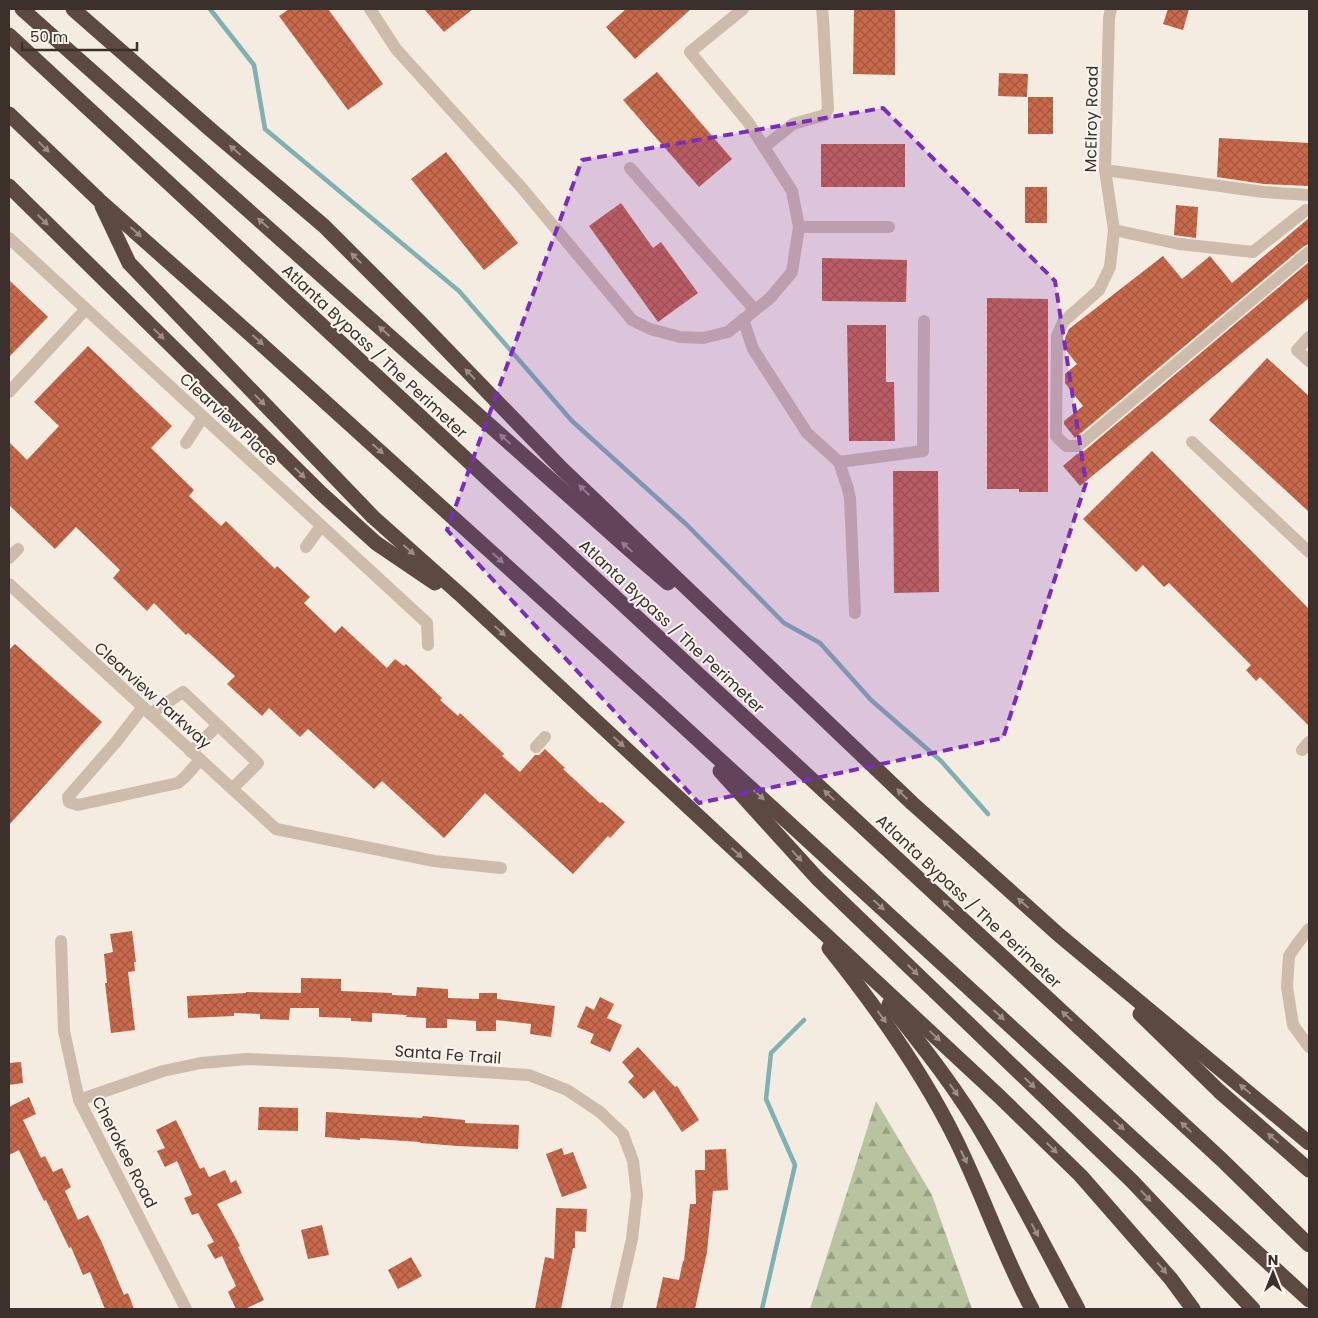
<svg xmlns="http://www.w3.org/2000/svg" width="1318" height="1318" viewBox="0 0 1318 1318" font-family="Poppins,sans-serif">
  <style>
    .forest { fill: url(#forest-firs) }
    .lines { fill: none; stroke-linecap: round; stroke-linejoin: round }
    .stream { stroke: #7fb0b2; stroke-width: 4.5 }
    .building { fill: url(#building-cross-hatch) }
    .minor { stroke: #cdbbac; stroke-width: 12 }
    .highway { stroke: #5c4a42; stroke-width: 15 }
    .oneway { fill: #9c8e87 }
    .marked { fill: #7b2cbf; fill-opacity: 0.2; stroke: #7b2cbf; stroke-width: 4; stroke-dasharray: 10 6; stroke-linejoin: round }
    .labels { text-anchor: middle; stroke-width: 4; stroke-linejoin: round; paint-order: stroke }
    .street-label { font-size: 16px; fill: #3b302b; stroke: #fbf5ee }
  </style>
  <defs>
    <pattern id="forest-firs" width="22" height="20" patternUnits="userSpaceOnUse" patternTransform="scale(1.25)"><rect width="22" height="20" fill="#b8c4a0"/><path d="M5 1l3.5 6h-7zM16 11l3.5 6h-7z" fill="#97a083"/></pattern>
    <pattern id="building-cross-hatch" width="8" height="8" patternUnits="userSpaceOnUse" patternTransform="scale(1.25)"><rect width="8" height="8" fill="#c8694b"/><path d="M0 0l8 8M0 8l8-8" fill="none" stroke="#a4573f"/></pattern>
  </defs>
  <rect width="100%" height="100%" fill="#f4ebe1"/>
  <!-- forest -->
  <polygon class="forest" points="876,1101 932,1195 972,1309 810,1309"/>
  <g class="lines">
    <!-- stream -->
    <g class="stream">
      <polyline points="210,9 254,65 265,129 459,291 572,421 687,525 784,623 820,643 871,700 941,761 988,814"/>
      <polyline points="762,1309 795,1165 766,1099 771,1053 804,1020"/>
    </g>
  </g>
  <!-- building -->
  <g class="building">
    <polygon points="289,9 328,9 383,84 348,110 279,16"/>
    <polygon points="424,9 473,9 444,32"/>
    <polygon points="626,9 691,9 635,59 606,27"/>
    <polygon points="854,9 895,9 895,75 853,74"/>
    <polygon points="1168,9 1189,9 1183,30 1163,24"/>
    <polygon points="657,72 732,159 699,187 623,100"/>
    <polygon points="999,73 1028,74 1027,97 998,96"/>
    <rect x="1028" y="97" width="25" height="37"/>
    <polygon points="1219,138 1309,143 1309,186 1264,184 1217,177"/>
    <rect x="821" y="144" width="84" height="43"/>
    <polygon points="446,152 518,243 484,270 411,179"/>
    <rect x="1025" y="187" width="22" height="36"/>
    <polygon points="621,203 653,248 661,242 698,293 658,322 589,226"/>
    <polygon points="1176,205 1198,207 1196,238 1174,235"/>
    <polygon points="1309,218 1309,244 1304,246 1075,438 1064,424 1064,421 1083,406 1065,383 1065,374 1077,364 1065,349 1065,338 1069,329 1163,256 1182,279 1210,256 1232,283"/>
    <polygon points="822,258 907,260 906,302 822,301"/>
    <polygon points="1309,262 1309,298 1080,486 1063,466 1077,454 1083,452"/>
    <polygon points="9,280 48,317 9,357"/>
    <polygon points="987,298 1048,299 1048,492 1019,492 1019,489 987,489"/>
    <polygon points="847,325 886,325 886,382 894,382 895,441 849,441"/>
    <polygon points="88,346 172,426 151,448 194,490 189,496 221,526 226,521 275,569 277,566 310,597 304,603 335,633 342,626 387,668 395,659 404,666 406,664 442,698 440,700 458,716 460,713 504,754 502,756 520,772 535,755 539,755 545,749 565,768 563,769 600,803 602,802 625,822 610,838 608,836 573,874 485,793 444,838 382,781 374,789 308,729 300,737 269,708 262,716 227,684 235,676 188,633 186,635 154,603 147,611 113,578 120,570 76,527 55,549 9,505 9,442 27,460 59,426 34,402"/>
    <polygon points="1267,358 1309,396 1309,512 1209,420"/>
    <polygon points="1152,451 1309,609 1309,726 1260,677 1256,681 1246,670 1251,665 1169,583 1164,587 1143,565 1136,572 1083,519"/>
    <polygon points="893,471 938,471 939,592 894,593"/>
    <polygon points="15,644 102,722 9,825 9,650"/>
    <polygon points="132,931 136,962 134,962 135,971 128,972 135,1030 111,1033 105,983 107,983 104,954 113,952 110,934"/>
    <polygon points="301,978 341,979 341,991 392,993 392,995 416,996 417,987 448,989 448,998 479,999 479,993 497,993 497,999 555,1006 551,1037 530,1034 531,1024 496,1020 496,1031 476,1031 476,1021 447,1019 447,1028 426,1028 426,1018 406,1017 407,1015 372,1013 372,1022 351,1021 351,1018 319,1017 319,1008 290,1008 289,1020 260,1019 260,1014 234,1013 234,1016 188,1018 187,996 246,993 246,992 301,993"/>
    <polygon points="600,997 614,1004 607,1018 622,1025 610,1052 590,1043 594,1034 577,1027 586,1006 594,1010"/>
    <polygon points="638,1047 675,1087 677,1086 699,1120 682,1132 654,1090 644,1099 628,1082 634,1076 622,1062"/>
    <polygon points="21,1062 23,1083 9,1085 9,1063"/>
    <polygon points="29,1097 36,1114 23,1120 41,1158 45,1156 53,1172 62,1168 71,1187 65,1191 78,1220 88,1215 102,1243 124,1295 128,1293 134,1309 105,1309 90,1272 83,1275 71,1247 69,1248 46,1200 44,1201 19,1150 9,1155 9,1107"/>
    <polygon points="259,1107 298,1108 298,1131 258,1130"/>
    <polygon points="326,1112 422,1118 423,1116 465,1120 465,1123 519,1125 518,1149 458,1146 420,1143 420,1142 360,1138 360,1140 325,1137"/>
    <polygon points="176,1120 200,1169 204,1167 209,1177 225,1170 231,1183 236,1180 242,1193 217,1204 240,1246 238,1247 264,1300 245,1309 236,1309 228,1292 236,1286 222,1256 215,1259 207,1245 214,1242 198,1213 192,1215 184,1198 192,1195 177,1161 165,1167 157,1151 165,1148 156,1130"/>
    <polygon points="562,1148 564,1155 573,1152 587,1188 562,1197 546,1154"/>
    <polygon points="726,1149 728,1190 713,1191 707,1252 695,1309 656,1309 663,1277 679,1280 683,1261 684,1261 690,1204 696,1204 695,1170 705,1170 705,1150"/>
    <polygon points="556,1208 587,1209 586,1232 575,1231 575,1248 573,1248 561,1309 535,1309 545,1257 554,1259"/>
    <polygon points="322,1225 329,1255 308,1259 301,1230"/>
    <polygon points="411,1257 422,1276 398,1289 388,1270"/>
  </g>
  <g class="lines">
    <!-- minor -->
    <g class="minor">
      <polyline points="370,9 396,49 521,187 632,320 650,329 680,337 703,338 728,332 770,298 792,272 799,227 792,191 748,122 690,52 743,9"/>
      <polyline points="1111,9 1109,18 1105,170 1114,230 1110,267 1099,290 1063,322 1057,336 1056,436 1066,446 1078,446 1309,252"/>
      <polyline points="764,147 793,124 825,115 828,109 823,18 822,9"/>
      <polyline points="630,168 755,310"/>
      <polyline points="1105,170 1263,192 1309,195"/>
      <polyline points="799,227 889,227"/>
      <polyline points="1114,230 1179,244 1253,252 1306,210 1309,210"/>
      <polyline points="9,238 427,623 428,645"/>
      <polyline points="743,319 753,349 807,433 839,462 848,489 850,498 855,613"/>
      <polyline points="1309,337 1297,350 1309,361"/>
      <polyline points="9,392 86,309"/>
      <polyline points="1192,442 1309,552"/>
      <polyline points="186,443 203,417"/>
      <polyline points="839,462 923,451 924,321"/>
      <polyline points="306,547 321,526"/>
      <polyline points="9,558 18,549"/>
      <polyline points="9,584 276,829 434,861 501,868"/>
      <polyline points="143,707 116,742 68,797 69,802 78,805 178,783 185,777 200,760"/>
      <polyline points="150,714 183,692 258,763 232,789"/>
      <polyline points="536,747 545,737"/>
      <polyline points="1302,750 1309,742"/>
      <polyline points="191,752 218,725"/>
      <polyline points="1309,929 1297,944 1289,956 1287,987 1293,1025 1309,1047"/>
      <polyline points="61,941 64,1031 79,1100 186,1309"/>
      <polyline points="79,1100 163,1071 201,1063 247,1059 338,1063 529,1075 567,1090 600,1112 623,1134 633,1161 637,1195 632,1239 616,1309"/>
    </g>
    <!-- highway -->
    <g class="highway">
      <polyline points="22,9 641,560 668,583"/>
      <polyline points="73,9 211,130 324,226 419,321 561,468 912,803 1059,935 1309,1143"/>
      <polyline points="9,35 1222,1160 1309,1245"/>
      <polyline points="9,114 99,200 260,343 659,704 1309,1300"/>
      <polyline points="9,186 322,494 376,543 435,583"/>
      <polyline points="102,206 129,263 373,517 464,598 1000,1097 1081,1176 1171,1279 1193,1309"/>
      <polyline points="720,771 817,878 1132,1181 1253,1309"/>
      <path d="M829 948C877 1008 922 1071 956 1140 983 1195 1003 1255 1032 1309"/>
      <path d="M889 1004C924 1048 959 1092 987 1141 1019 1196 1048 1253 1078 1309"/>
      <polyline points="1140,1014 1219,1091 1309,1170"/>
    </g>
  </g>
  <!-- one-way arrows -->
  <defs><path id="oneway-solid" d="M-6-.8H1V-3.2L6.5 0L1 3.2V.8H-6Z" transform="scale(1.25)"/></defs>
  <g class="oneway">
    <use href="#oneway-solid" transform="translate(44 147) rotate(44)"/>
    <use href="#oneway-solid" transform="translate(235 150) rotate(-139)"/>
    <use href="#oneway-solid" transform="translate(43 220) rotate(45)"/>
    <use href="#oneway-solid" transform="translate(263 223) rotate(-138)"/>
    <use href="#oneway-solid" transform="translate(136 232) rotate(42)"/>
    <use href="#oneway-solid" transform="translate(356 258) rotate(-135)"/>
    <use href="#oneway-solid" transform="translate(384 331) rotate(-138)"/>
    <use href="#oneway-solid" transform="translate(159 334) rotate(45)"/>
    <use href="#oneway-solid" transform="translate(258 340) rotate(42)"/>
    <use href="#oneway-solid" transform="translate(470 374) rotate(-134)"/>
    <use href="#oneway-solid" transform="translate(260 400) rotate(46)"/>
    <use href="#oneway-solid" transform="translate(505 439) rotate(-138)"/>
    <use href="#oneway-solid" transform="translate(378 449) rotate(42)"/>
    <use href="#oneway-solid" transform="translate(300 473) rotate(45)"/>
    <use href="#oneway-solid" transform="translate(584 490) rotate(-136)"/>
    <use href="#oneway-solid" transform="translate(627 547) rotate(-138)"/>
    <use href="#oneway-solid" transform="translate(409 550) rotate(41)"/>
    <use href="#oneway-solid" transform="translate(498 558) rotate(42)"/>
    <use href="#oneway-solid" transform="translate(500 631) rotate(43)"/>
    <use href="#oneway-solid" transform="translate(619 742) rotate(43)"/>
    <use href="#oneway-solid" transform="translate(902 794) rotate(-136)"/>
    <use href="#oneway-solid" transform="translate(759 795) rotate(42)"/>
    <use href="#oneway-solid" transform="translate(829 795) rotate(-137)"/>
    <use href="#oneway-solid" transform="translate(737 853) rotate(43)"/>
    <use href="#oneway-solid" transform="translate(797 856) rotate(48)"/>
    <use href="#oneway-solid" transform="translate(1023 903) rotate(-138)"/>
    <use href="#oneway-solid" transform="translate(879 905) rotate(42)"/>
    <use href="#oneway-solid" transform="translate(948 905) rotate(-137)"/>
    <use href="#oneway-solid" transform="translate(913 970) rotate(44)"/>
    <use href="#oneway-solid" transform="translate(999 1015) rotate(42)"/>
    <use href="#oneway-solid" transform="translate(1067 1016) rotate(-137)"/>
    <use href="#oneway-solid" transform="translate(882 1017) rotate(54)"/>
    <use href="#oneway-solid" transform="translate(935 1036) rotate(43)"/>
    <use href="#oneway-solid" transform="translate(1030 1083) rotate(44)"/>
    <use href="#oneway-solid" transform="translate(1245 1089) rotate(-140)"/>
    <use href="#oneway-solid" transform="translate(954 1090) rotate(55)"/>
    <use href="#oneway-solid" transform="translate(1119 1125) rotate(43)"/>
    <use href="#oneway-solid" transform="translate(1186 1127) rotate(-137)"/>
    <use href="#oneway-solid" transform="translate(1273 1138) rotate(-139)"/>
    <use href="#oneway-solid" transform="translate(1052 1148) rotate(44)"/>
    <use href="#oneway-solid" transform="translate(964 1157) rotate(65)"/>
    <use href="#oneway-solid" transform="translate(1146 1196) rotate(47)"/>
    <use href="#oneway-solid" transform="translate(1035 1230) rotate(62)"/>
    <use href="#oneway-solid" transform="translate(1162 1268) rotate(49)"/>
  </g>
  <!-- marked area -->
  <path class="marked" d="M883 108 1055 281 1086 483 1003 738 699 803 447 530 582 160Z"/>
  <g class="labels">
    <!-- street labels -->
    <g class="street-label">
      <text transform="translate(1091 119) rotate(-89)" y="6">McElroy Road</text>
      <text transform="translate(375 351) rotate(43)" y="6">Atlanta Bypass / The Perimeter</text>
      <text transform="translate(229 419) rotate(43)" y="6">Clearview Place</text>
      <text transform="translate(672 626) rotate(43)" y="6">Atlanta Bypass / The Perimeter</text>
      <text transform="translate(153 695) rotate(42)" y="6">Clearview Parkway</text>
      <text transform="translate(969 901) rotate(43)" y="6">Atlanta Bypass / The Perimeter</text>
      <text transform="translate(448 1054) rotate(4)" y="6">Santa Fe Trail</text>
      <text transform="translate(125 1152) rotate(63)" y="6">Cherokee Road</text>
    </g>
  </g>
  <!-- border -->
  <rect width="1318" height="1318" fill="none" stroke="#3b302b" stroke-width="20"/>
  <!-- north arrow -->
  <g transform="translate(1273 1273)" stroke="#fbf5ee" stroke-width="4" paint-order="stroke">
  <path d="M0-4L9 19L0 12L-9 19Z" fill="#3b302b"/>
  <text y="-8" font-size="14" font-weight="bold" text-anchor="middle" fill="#3b302b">N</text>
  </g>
  <!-- scale -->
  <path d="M22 42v8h115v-8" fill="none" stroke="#3b302b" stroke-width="2.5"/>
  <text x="30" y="42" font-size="15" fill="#3b302b" stroke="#fbf5ee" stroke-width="4" paint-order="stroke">50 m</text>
</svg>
